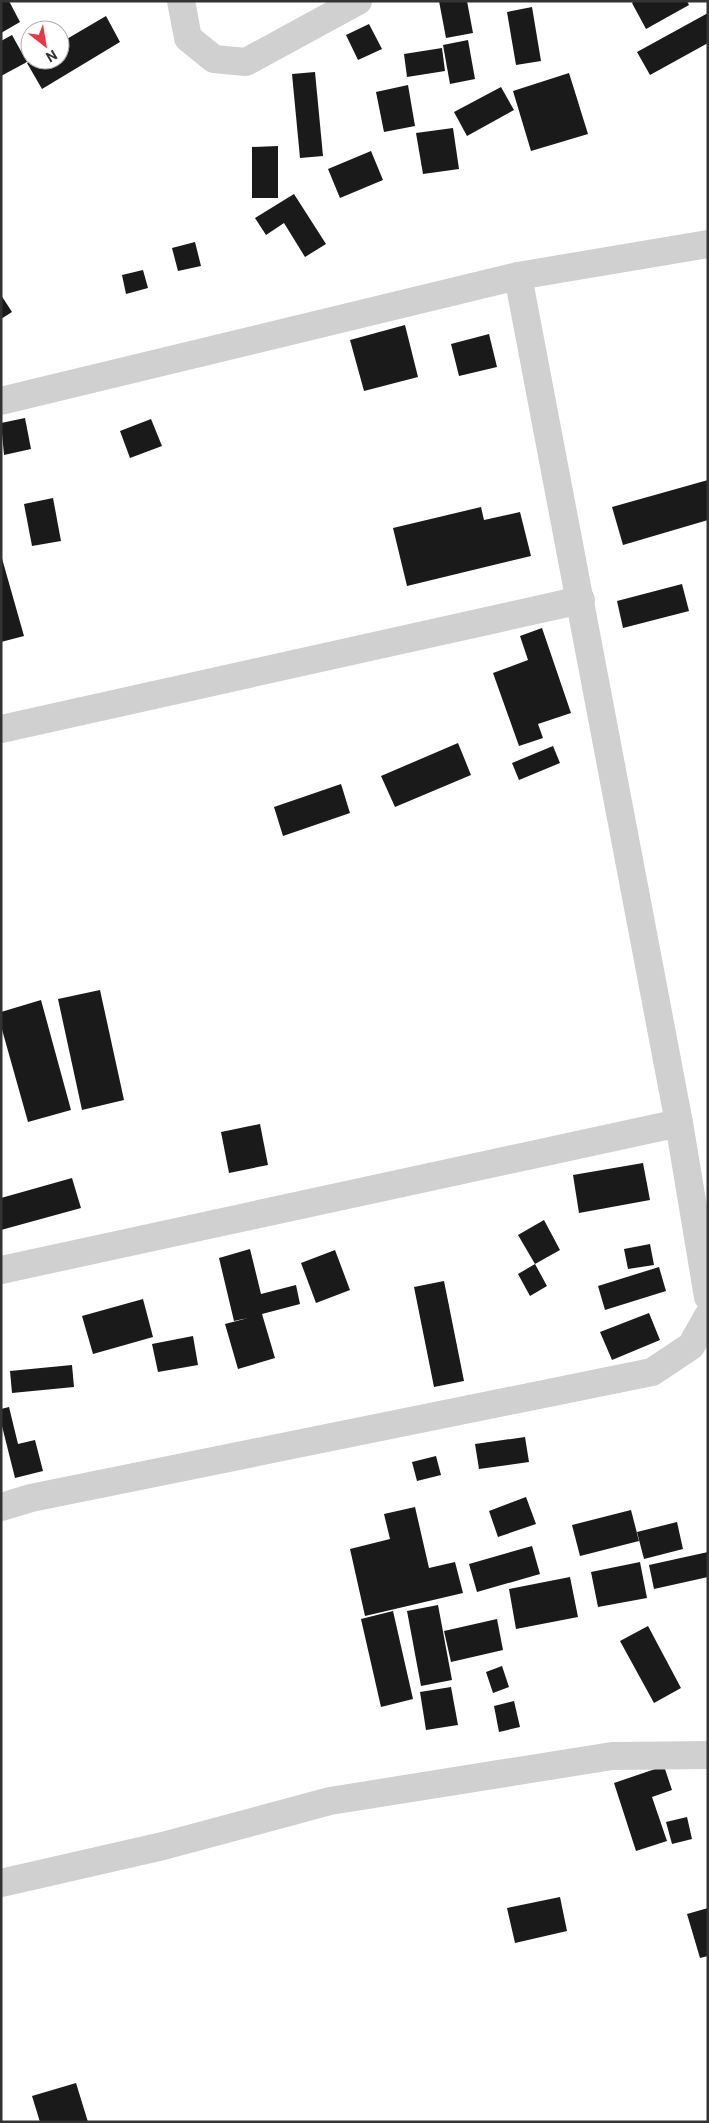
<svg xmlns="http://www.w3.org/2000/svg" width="709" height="2123" viewBox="0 0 709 2123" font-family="Roboto,sans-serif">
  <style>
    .building { fill: #1a1a1a }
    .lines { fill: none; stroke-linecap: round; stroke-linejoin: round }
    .minor { stroke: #d0d0d0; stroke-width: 28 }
  </style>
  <rect width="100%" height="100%" fill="#fff"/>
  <!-- building -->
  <g class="building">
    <polygon points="1,1 9,1 20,22 1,33"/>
    <polygon points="439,1 467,1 473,33 446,38"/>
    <polygon points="634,1 687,1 689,5 646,29 632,3"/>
    <polygon points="532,7 541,61 516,65 507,12"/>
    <polygon points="708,13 708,43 650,75 637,52"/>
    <polygon points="106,16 120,42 42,89 27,63 32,60 60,60 60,43"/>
    <polygon points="369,24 382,49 358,60 346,35"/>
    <polygon points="12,35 27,62 1,76 1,41"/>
    <polygon points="468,40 475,79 450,84 443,45"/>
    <polygon points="442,48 445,71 407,77 404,54"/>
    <polygon points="315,72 323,156 300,158 292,74"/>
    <polygon points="569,73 588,134 531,151 513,91"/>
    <polygon points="408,85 415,126 384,132 376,92"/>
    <polygon points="501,87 514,110 467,136 454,112"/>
    <polygon points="453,128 459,169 423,174 416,133"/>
    <polygon points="278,146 278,198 252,198 252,147"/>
    <polygon points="371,151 383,180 340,198 328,169"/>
    <polygon points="294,194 326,244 305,257 284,223 266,235 255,218"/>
    <polygon points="195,242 201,266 178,271 172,248"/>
    <polygon points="143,270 148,288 126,294 122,275"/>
    <polygon points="1,295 12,312 1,319"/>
    <polygon points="405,325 418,377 364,391 350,340"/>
    <polygon points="489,334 497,367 459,376 451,344"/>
    <polygon points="25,418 31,449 4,455 1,423"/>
    <polygon points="151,419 162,446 130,458 120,431"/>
    <polygon points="708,480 708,520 623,545 612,507"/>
    <polygon points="53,498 61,541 32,546 24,504"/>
    <polygon points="481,507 484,520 520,512 531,556 407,586 393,528"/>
    <polygon points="1,555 24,636 1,642"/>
    <polygon points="682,584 689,611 623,628 617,601"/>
    <polygon points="542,628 571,713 538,724 543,738 519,746 493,673 528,660 520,636"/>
    <polygon points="458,743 471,775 395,807 381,776"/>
    <polygon points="553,746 560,763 519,780 512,763"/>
    <polygon points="341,784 350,813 283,836 274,807"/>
    <polygon points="100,990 124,1100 82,1110 58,999"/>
    <polygon points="41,1000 71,1110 28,1122 1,1026 1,1012"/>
    <polygon points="260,1124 268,1165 229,1173 221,1132"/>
    <polygon points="643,1163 650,1200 579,1213 573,1175"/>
    <polygon points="72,1178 81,1208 1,1230 1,1198"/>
    <polygon points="544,1220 560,1250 535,1264 518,1235"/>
    <polygon points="650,1244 654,1265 628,1269 624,1249"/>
    <polygon points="250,1249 261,1294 296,1285 300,1304 262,1314 275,1358 238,1369 225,1324 248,1318 234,1321 219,1258"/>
    <polygon points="335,1250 350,1290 316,1303 301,1263"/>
    <polygon points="535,1264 547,1286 530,1296 518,1274"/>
    <polygon points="659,1267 666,1291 605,1310 598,1286"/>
    <polygon points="444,1281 464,1381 434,1387 414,1287"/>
    <polygon points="143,1299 153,1337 93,1354 82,1316"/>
    <polygon points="649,1313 660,1340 612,1360 600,1332"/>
    <polygon points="193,1336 198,1365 158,1372 152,1344"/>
    <polygon points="72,1365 74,1387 12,1393 10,1371"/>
    <polygon points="9,1407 18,1444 35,1440 43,1471 15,1478 1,1422 1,1409"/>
    <polygon points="525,1437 529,1462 479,1469 475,1444"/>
    <polygon points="436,1456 441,1475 417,1481 412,1462"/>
    <polygon points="526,1497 536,1524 498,1537 489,1511"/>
    <polygon points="415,1507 429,1568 455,1562 463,1593 365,1616 350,1549 390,1539 384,1514"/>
    <polygon points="631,1510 639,1541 580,1556 572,1525"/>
    <polygon points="677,1522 683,1549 644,1559 637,1532"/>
    <polygon points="532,1546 540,1574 477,1592 469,1564"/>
    <polygon points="708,1552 708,1577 654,1589 649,1565"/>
    <polygon points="640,1562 647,1598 598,1607 591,1572"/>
    <polygon points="570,1577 578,1617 516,1629 509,1589"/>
    <polygon points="438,1605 452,1680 421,1686 407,1611"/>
    <polygon points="393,1611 413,1699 381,1707 361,1619"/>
    <polygon points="497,1619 503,1650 451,1662 444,1631"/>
    <polygon points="648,1626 681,1688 654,1703 620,1641"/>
    <polygon points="502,1666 509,1687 493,1693 486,1672"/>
    <polygon points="451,1687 458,1725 426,1730 420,1692"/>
    <polygon points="514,1701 520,1727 499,1732 494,1706"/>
    <polygon points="664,1766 672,1790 652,1797 667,1841 636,1851 614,1783"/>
    <polygon points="687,1817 692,1839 672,1844 666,1822"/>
    <polygon points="560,1897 567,1931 515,1943 507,1908"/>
    <polygon points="708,1908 708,1956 700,1958 687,1914"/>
    <polygon points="76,2083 88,2122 40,2122 32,2096"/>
  </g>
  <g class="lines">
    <!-- minor -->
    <g class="minor">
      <polyline points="181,1 188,38 214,59 246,62 358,1"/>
      <polyline points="518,276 679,1123 708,1297"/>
      <polyline points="1,401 518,276 708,244"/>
      <polyline points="1,729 581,600"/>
      <polyline points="1,1270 679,1123"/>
      <polyline points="1,1507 31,1498 652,1372 691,1346 708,1316"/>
      <polyline points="1,1883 163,1846 330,1801 612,1756 708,1755"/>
    </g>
  </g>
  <!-- border -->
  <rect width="709" height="2123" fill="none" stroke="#333333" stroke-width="5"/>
  <!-- north arrow -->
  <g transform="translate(45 45) rotate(149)"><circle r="24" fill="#ffffff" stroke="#adadad"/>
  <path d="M0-4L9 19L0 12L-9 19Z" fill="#e63946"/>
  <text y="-8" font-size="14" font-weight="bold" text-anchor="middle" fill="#333333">N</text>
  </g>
</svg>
